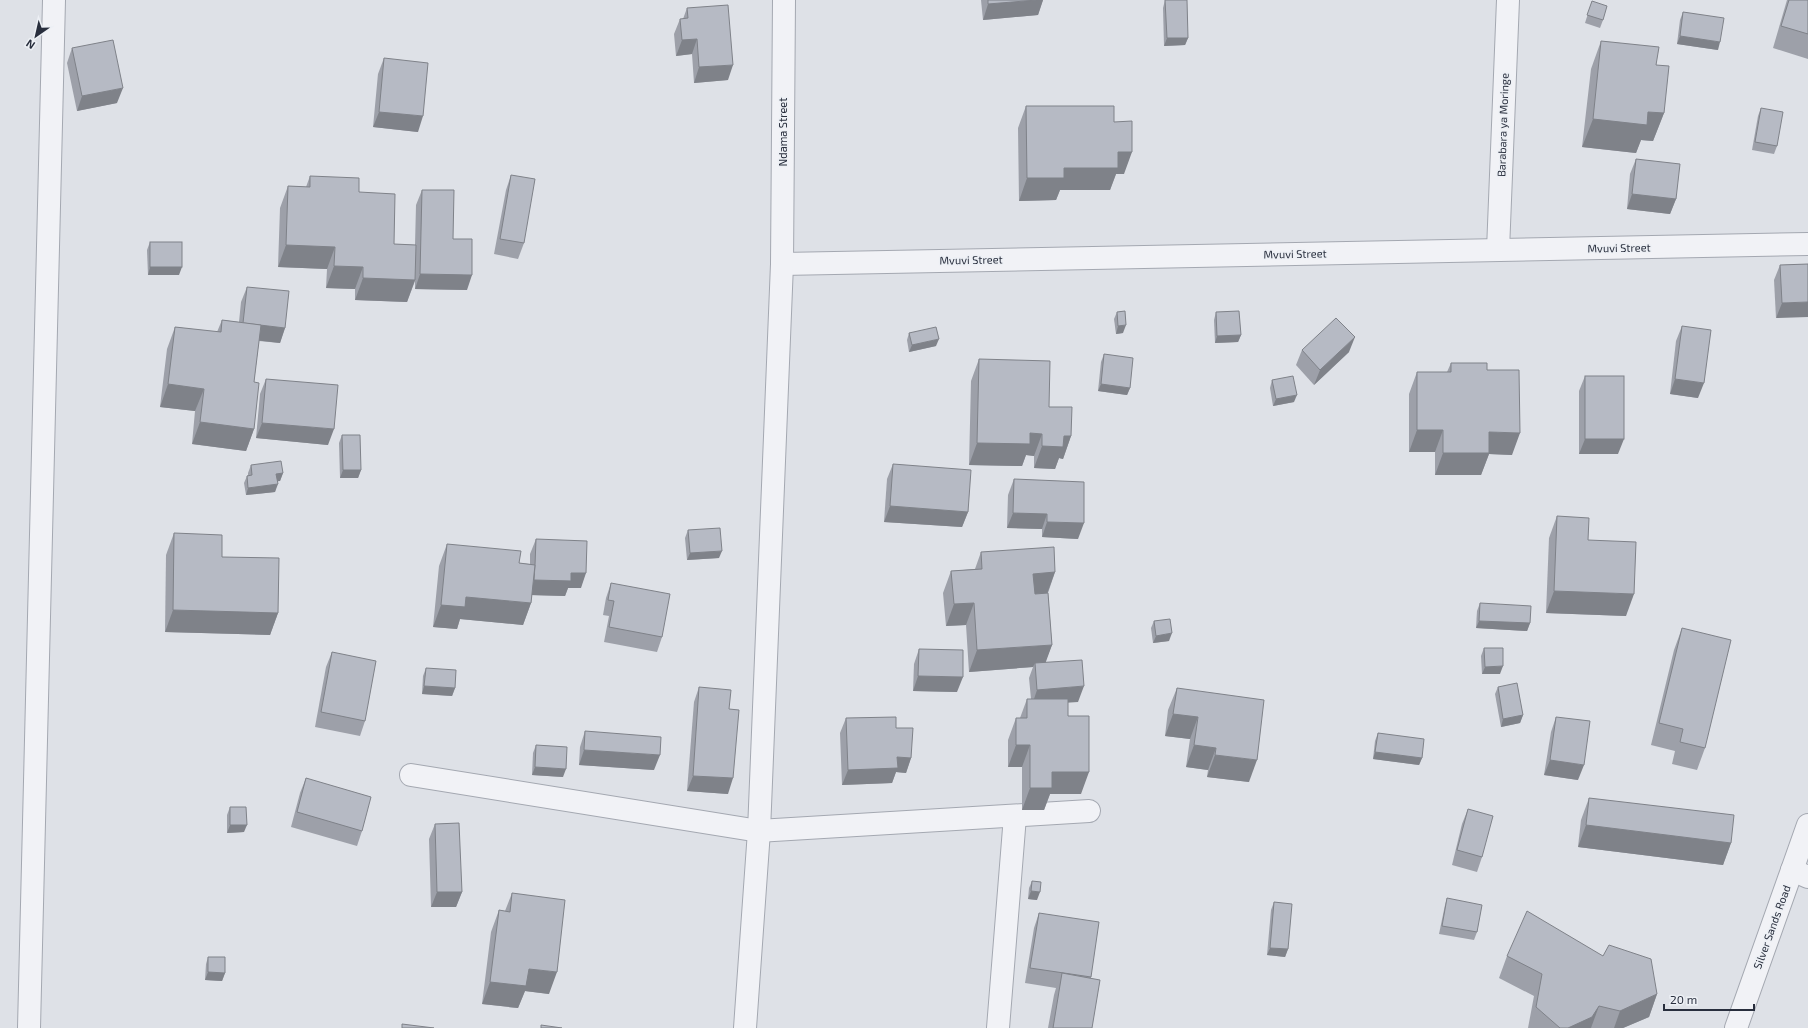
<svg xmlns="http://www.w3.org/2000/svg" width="1808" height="1028" viewBox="0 0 1808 1028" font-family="'Exo 2',sans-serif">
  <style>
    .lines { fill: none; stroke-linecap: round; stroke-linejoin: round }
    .minor-casing { stroke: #a4a8b1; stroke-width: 24 }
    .tertiary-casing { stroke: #a4a8b1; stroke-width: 24 }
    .minor { stroke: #f1f2f6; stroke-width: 22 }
    .tertiary { stroke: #f1f2f6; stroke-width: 22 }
    .wall { fill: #9da0a9 }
    .shaded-wall { fill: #7f8289 }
    .building { fill: #b6bac4; stroke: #7f8289 }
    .labels { text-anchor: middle; stroke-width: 3; stroke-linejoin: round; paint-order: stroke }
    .street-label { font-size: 11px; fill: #282e3d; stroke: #edf0f5 }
  </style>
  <rect width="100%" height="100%" fill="#dee1e7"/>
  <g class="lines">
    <!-- minor casing -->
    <g class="minor-casing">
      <g id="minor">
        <polyline points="1498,250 1508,0"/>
        <polyline points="782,264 1808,244"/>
        <polyline points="411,775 759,831 1089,811"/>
        <polyline points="1792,870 1808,877"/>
        <polyline points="29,1028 54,0"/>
        <polyline points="745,1028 759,831 782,264 784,0"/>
        <polyline points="998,1028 1015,816"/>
      </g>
    </g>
    <!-- tertiary casing -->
    <g class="tertiary-casing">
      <polyline id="tertiary" points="1736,1028 1808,825"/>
    </g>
    <!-- minor -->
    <use href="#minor" class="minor"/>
    <!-- tertiary -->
    <use href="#tertiary" class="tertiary"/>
  </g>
  <!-- wall -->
  <g class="wall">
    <polygon points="981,0 1043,0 1038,15 983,20"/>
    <polygon points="1165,0 1188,38 1185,45 1164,46 1163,8"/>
    <polygon points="1787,0 1808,0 1808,59 1773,48"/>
    <polygon points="1592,1 1603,20 1600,28 1585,23"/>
    <polygon points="687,8 728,80 694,83 692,54 676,56 674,34 680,19 683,19"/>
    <polygon points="1683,12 1718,50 1677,44 1680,20"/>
    <polygon points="1601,41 1656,65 1664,113 1653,141 1641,140 1636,153 1582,147 1591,69"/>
    <polygon points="72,48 117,103 77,111 67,63"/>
    <polygon points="384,58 418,132 373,127 378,74"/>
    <polygon points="1026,106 1114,122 1124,174 1116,174 1110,190 1060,190 1056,200 1019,201 1018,128"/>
    <polygon points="1761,108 1777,146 1774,154 1752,150 1758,116"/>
    <polygon points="1636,159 1676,199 1670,214 1627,209 1630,174"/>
    <polygon points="511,175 524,243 518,259 494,254 506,190"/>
    <polygon points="310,176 359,192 394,244 415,245 416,205 422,190 453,239 467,290 415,289 415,281 407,302 355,300 355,289 326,288 327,269 278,267 280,208 288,186 306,187"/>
    <polygon points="150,242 179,275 148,275 147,250"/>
    <polygon points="1808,264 1776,318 1774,280 1780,265"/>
    <polygon points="247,287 285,328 280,343 259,341 254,382 254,429 246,451 192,444 195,411 160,407 167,349 175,327 217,332 222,320 239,322 241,302"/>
    <polygon points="1117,312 1123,333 1116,334 1114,319"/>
    <polygon points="1216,312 1241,335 1238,342 1215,343 1214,320"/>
    <polygon points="1682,326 1698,398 1670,394 1676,341"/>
    <polygon points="909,333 936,346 909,352 907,340"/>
    <polygon points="1302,350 1349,352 1314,385 1296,365"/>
    <polygon points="1104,354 1130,388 1127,395 1098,391 1101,362"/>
    <polygon points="979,359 1049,407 1071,436 1063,459 1059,458 1055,469 1034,468 1034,456 1026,455 1022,466 969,465 971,381"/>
    <polygon points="1451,363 1512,455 1489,454 1481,475 1435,475 1435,452 1409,452 1409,394 1417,372 1447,372"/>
    <polygon points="1585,376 1618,454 1579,454 1579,391"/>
    <polygon points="266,379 328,445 256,438 260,394"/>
    <polygon points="1272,380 1294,402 1273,406 1270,388"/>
    <polygon points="342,435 361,470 358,478 340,478 339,443"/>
    <polygon points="893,464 968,512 962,527 884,522 887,479"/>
    <polygon points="251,465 283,473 280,481 277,481 275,492 246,495 244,483 247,476 248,475 248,473"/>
    <polygon points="1014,479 1078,539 1042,537 1042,529 1007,528 1008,495"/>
    <polygon points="1557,516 1588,540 1626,616 1546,613 1549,538"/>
    <polygon points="688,530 719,558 687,560 685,538"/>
    <polygon points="174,533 222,557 278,613 270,635 165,632 166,555"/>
    <polygon points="536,539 581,588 568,588 565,596 532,595 531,603 523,625 460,619 457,629 433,627 439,566 447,544 519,563 530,564 530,554"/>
    <polygon points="981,552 1055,572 1048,593 1052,645 1045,662 1078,702 1068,702 1068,716 1081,794 1050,794 1044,810 1022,810 1022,767 1008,767 1008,740 1016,718 1020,718 1027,699 1031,699 1029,678 1033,667 969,672 966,625 946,626 943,593 951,571 975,569"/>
    <polygon points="611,583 662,637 657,652 604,642 609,616 603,615 606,598"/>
    <polygon points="1480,603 1530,623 1527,631 1476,628 1477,611"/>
    <polygon points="1154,621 1169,641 1153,643 1151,628"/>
    <polygon points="1682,628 1705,748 1697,770 1672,764 1675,751 1651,745 1674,650"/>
    <polygon points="1484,648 1500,674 1482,674 1481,656"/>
    <polygon points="919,649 957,692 913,691 914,664"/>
    <polygon points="332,652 365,721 360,736 315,727 326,667"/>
    <polygon points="426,668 455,688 452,696 422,694 423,676"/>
    <polygon points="699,687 729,709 728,794 687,791 694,702"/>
    <polygon points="1498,687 1523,715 1520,723 1501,727 1495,694"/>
    <polygon points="1177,688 1249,782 1207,777 1208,770 1186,767 1190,739 1165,736 1168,710"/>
    <polygon points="1556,717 1578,780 1544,775 1551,732"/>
    <polygon points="846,718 896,728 911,758 906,773 896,772 892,783 842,785 840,733"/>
    <polygon points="585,731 654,770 579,765 580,747"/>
    <polygon points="1378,733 1422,758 1419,765 1373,759 1375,741"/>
    <polygon points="536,745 563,777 532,775 533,753"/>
    <polygon points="306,778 362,831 357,846 291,827 300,793"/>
    <polygon points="1589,798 1731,843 1723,865 1578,847 1581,820"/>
    <polygon points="230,807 244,832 227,833 227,815"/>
    <polygon points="1468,809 1482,857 1477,872 1452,865 1462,824"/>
    <polygon points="435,824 462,892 456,907 431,907 429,839"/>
    <polygon points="1032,881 1037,900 1028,899 1029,888"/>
    <polygon points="512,893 549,994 525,991 518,1008 482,1004 491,932 499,910 505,911"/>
    <polygon points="1447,898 1477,932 1474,940 1439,934 1445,905"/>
    <polygon points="1274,902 1288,949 1285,957 1267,955 1271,910"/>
    <polygon points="1039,913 1091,977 1092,1028 1048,1028 1054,995 1056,988 1025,983 1034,928"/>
    <polygon points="1507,956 1657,994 1649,1017 1623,1028 1528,1028 1534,996 1499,978"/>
    <polygon points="208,957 225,973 222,981 205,980 206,964"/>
  </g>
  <!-- shaded-wall -->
  <g class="shaded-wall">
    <polygon points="1037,0 1043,0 1038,15 983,20 988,4"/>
    <polygon points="1680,36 1720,42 1718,50 1677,44"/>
    <polygon points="1167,38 1188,38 1185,45 1164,46"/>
    <polygon points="697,39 692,54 676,56 682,40"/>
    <polygon points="733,65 728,80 694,83 699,67"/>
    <polygon points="123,88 117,103 77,111 82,96"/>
    <polygon points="379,112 423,116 418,132 373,127"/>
    <polygon points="1648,112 1664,113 1653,141 1641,140 1636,153 1582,147 1593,119"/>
    <polygon points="1118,152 1132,152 1124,174 1116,174 1110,190 1060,190 1056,200 1019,201 1027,178 1064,168"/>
    <polygon points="1632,194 1676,199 1670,214 1627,209"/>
    <polygon points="286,245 335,247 327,269 278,267"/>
    <polygon points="334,266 363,267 355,289 326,288"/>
    <polygon points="150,267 182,267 179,275 148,275"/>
    <polygon points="420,274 472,275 467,290 415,289"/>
    <polygon points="363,278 415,280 407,302 355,300"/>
    <polygon points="1808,302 1808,317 1776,318 1782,303"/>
    <polygon points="243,323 285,328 280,343 238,338"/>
    <polygon points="1126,325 1123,333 1116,334 1118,326"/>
    <polygon points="1241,335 1238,342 1215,343 1217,336"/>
    <polygon points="1355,337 1349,352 1314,385 1320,370"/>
    <polygon points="939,339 936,346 909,352 912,345"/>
    <polygon points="1675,379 1704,383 1698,398 1670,394"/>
    <polygon points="168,384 204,389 195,411 160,407"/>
    <polygon points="1101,384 1130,388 1127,395 1098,391"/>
    <polygon points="1297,395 1294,402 1273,406 1276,399"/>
    <polygon points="200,422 254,429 246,451 192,444"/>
    <polygon points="262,423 334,429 328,445 256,438"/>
    <polygon points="1417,430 1443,430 1435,452 1409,452"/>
    <polygon points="1489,432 1520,433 1512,455 1489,454 1481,475 1435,475 1443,453"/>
    <polygon points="1030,433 1042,434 1034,456 1026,455 1022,466 969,465 977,443"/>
    <polygon points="1064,436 1071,436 1063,459 1059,458 1055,469 1034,468 1042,446"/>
    <polygon points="1585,439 1624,439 1618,454 1579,454"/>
    <polygon points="343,470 361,470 358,478 340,478"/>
    <polygon points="283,473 280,481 273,482 276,474"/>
    <polygon points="278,484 275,492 246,495 248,488"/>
    <polygon points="890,506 968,512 962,527 884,522"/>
    <polygon points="1013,513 1047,514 1042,529 1007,528"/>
    <polygon points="1047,522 1084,523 1078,539 1042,537"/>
    <polygon points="722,551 719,558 687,560 690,553"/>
    <polygon points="1055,572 1047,594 1025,596 1033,574"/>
    <polygon points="571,573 586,573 581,588 568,588 565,596 529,595 534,580"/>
    <polygon points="1554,591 1634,594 1626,616 1546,613"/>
    <polygon points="466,597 531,603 523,625 460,619 457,629 433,627 441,605"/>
    <polygon points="974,603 966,625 946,626 954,604"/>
    <polygon points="173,610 278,613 270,635 165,632"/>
    <polygon points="1479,621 1530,623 1527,631 1476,628"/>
    <polygon points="1172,633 1169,641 1153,643 1156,636"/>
    <polygon points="1052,645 1044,667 1035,663 1033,667 969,672 977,650"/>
    <polygon points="1503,666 1500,674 1482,674 1485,667"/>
    <polygon points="918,676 963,677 957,692 913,691"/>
    <polygon points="424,686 455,688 452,696 422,694"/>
    <polygon points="1084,686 1078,702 1032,705 1037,690"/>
    <polygon points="1173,714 1198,717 1190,739 1165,736"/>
    <polygon points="1523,715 1520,723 1501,727 1503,719"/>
    <polygon points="1016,745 1030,745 1022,767 1008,767"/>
    <polygon points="1194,745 1216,748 1208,770 1186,767"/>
    <polygon points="584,750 660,755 654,770 579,765"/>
    <polygon points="1375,752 1422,758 1419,765 1373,759"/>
    <polygon points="1215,755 1257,760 1249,782 1207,777"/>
    <polygon points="897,757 911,758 906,773 896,772 892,783 842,785 848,770"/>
    <polygon points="1550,760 1584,765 1578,780 1544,775"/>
    <polygon points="535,767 566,769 563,777 532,775"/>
    <polygon points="1052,772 1089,772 1081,794 1050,794 1044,810 1022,810 1030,788"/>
    <polygon points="693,776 733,778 728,794 687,791"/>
    <polygon points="230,825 247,825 244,832 227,833"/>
    <polygon points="1586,825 1731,843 1723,865 1578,847"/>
    <polygon points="1031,891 1040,892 1037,900 1028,899"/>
    <polygon points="437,892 462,892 456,907 431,907"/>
    <polygon points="1270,948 1288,949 1285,957 1267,955"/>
    <polygon points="529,969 557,972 549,994 525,991 518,1008 482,1004 490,982"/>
    <polygon points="208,972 225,973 222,981 205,980"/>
    <polygon points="1657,994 1649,1017 1623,1028 1614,1028 1620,1011"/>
    <polygon points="1599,1006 1591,1028 1568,1028"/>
  </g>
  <!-- building -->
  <g class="building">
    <polygon points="988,0 1037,0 988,4"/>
    <polygon points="1165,0 1187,0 1188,38 1167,38"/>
    <polygon points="1789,0 1808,0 1808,34 1781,26"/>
    <polygon points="1592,1 1607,6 1603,20 1587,15"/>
    <polygon points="728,5 733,65 699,67 697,39 682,40 680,19 688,18 687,8"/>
    <polygon points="1683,12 1724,18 1720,42 1680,36"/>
    <polygon points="113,40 123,88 82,96 72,48"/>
    <polygon points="1601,41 1659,47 1656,65 1669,66 1664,113 1648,112 1647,125 1593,119"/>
    <polygon points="384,58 428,63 423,116 379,112"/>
    <polygon points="1026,106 1114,106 1114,122 1132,121 1132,152 1118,152 1118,168 1064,168 1064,178 1027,178"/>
    <polygon points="1761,108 1783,112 1777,146 1755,142"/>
    <polygon points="1636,159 1680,164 1676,199 1632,194"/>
    <polygon points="511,175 535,179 524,243 500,239"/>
    <polygon points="310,176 359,178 359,192 395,194 394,244 416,245 415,280 363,278 363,267 334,266 335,247 286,245 288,186 310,187"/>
    <polygon points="422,190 454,190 453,239 472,239 472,275 420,274"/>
    <rect x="150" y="242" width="32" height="25"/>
    <polygon points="1808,264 1808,302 1782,303 1780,265"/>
    <polygon points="247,287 289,291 285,328 243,323"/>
    <polygon points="1125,311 1126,325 1118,326 1117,312"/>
    <polygon points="1239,311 1241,335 1217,336 1216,312"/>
    <polygon points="1336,318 1355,337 1320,370 1302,350"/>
    <polygon points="222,320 261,325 254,382 259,383 254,429 200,422 204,389 168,384 175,327 221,332"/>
    <polygon points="1682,326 1711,330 1704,383 1675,379"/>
    <polygon points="936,327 939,339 912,345 909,333"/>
    <polygon points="1104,354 1133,358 1130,388 1101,384"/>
    <polygon points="979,359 1050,361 1049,407 1072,407 1071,436 1064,436 1063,447 1042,446 1042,434 1030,433 1030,444 977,443"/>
    <polygon points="1451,363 1487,363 1487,370 1519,370 1520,433 1489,432 1489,453 1443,453 1443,430 1417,430 1417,372 1451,372"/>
    <polygon points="1293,376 1297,395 1276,399 1272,380"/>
    <rect x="1585" y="376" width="39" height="63"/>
    <polygon points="266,379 338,385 334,429 262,423"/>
    <polygon points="342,435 360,435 361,470 343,470"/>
    <polygon points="281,461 283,473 276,474 278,484 248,488 247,476 252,475 251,465"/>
    <polygon points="893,464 971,470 968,512 890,506"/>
    <polygon points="1014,479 1084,482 1084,523 1047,522 1047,514 1013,513"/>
    <polygon points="1557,516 1589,518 1588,540 1636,542 1634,594 1554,591"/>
    <polygon points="720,528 722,551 690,553 688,530"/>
    <polygon points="174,533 222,535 222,557 279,558 278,613 173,610"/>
    <polygon points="536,539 587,541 586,573 571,573 571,581 534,580 535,565"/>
    <polygon points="447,544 521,551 519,563 535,565 531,603 466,597 465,607 441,605"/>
    <polygon points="1054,547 1055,572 1033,574 1035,594 1048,593 1052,645 977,650 974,603 954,604 951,571 982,569 981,552"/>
    <polygon points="611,583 670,594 662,637 609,627 614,601 608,600"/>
    <polygon points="1480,603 1531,606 1530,623 1479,621"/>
    <polygon points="1170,619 1172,633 1156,636 1154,621"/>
    <polygon points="1682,628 1731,640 1705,748 1680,742 1683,729 1659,723"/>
    <polygon points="1484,648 1503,648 1503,666 1485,667"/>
    <polygon points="919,649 963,650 963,677 918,676"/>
    <polygon points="332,652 376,661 365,721 321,712"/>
    <polygon points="1082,660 1084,686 1037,690 1035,663"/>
    <polygon points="426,668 456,670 455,688 424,686"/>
    <polygon points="1517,683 1523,715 1503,719 1498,687"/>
    <polygon points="699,687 731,690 729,709 739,710 733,778 693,776"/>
    <polygon points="1177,688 1264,700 1257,760 1215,755 1216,748 1194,745 1198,717 1173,714"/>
    <polygon points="1027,699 1068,699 1068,716 1089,716 1089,772 1052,772 1052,788 1030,788 1030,745 1016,745 1016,718 1027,718"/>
    <polygon points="896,717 896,728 913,728 911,758 897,757 898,768 848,770 846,718"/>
    <polygon points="1556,717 1590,721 1584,765 1550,760"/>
    <polygon points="585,731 661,737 660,755 584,750"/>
    <polygon points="1378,733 1424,739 1422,758 1375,752"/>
    <polygon points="536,745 567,747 566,769 535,767"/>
    <polygon points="306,778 371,797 362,831 297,812"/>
    <polygon points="1589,798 1734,815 1731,843 1586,825"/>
    <polygon points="230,807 246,807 247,825 230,825"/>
    <polygon points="1468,809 1493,816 1482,857 1457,850"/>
    <polygon points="459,823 462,892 437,892 435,824"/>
    <polygon points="1032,881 1041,882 1040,892 1031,891"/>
    <polygon points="512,893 565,900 557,972 529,969 526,986 490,982 499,910 510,912"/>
    <polygon points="1447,898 1482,905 1477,932 1442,926"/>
    <polygon points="1274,902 1292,904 1288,949 1270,948"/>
    <polygon points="1527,911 1603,956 1609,945 1651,959 1657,994 1620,1011 1599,1006 1592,1017 1568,1028 1560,1028 1536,1007 1542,974 1507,956"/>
    <polygon points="1039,913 1099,922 1091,977 1030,968"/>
    <polygon points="208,957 225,957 225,973 208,972"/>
    <polygon points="1062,973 1100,980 1092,1028 1053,1028"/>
    <polygon points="402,1024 434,1028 402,1028"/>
    <polygon points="541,1025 562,1028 541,1028"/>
  </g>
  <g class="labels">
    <!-- street labels -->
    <g class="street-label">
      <text transform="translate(1503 125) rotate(-88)" y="4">Barabara ya Moringe</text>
      <text transform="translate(783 132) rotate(-90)" y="4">Ndama Street</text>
      <text transform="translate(1619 248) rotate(-1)" y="4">Mvuvi Street</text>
      <text transform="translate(1295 254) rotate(-1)" y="4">Mvuvi Street</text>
      <text transform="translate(971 260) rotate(-1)" y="4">Mvuvi Street</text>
      <text transform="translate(1772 927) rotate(-70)" y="4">Silver Sands Road</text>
    </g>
  </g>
  <!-- north arrow -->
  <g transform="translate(36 36) rotate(214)" stroke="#edf0f5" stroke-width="3" paint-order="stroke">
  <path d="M0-3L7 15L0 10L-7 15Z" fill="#282e3d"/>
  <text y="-6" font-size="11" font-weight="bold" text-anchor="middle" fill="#282e3d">N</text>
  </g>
  <!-- scale -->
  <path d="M1664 1004v6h90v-6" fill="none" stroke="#282e3d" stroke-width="2"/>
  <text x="1670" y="1004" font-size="12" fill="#282e3d" stroke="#edf0f5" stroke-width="3" paint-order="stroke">20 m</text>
</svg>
